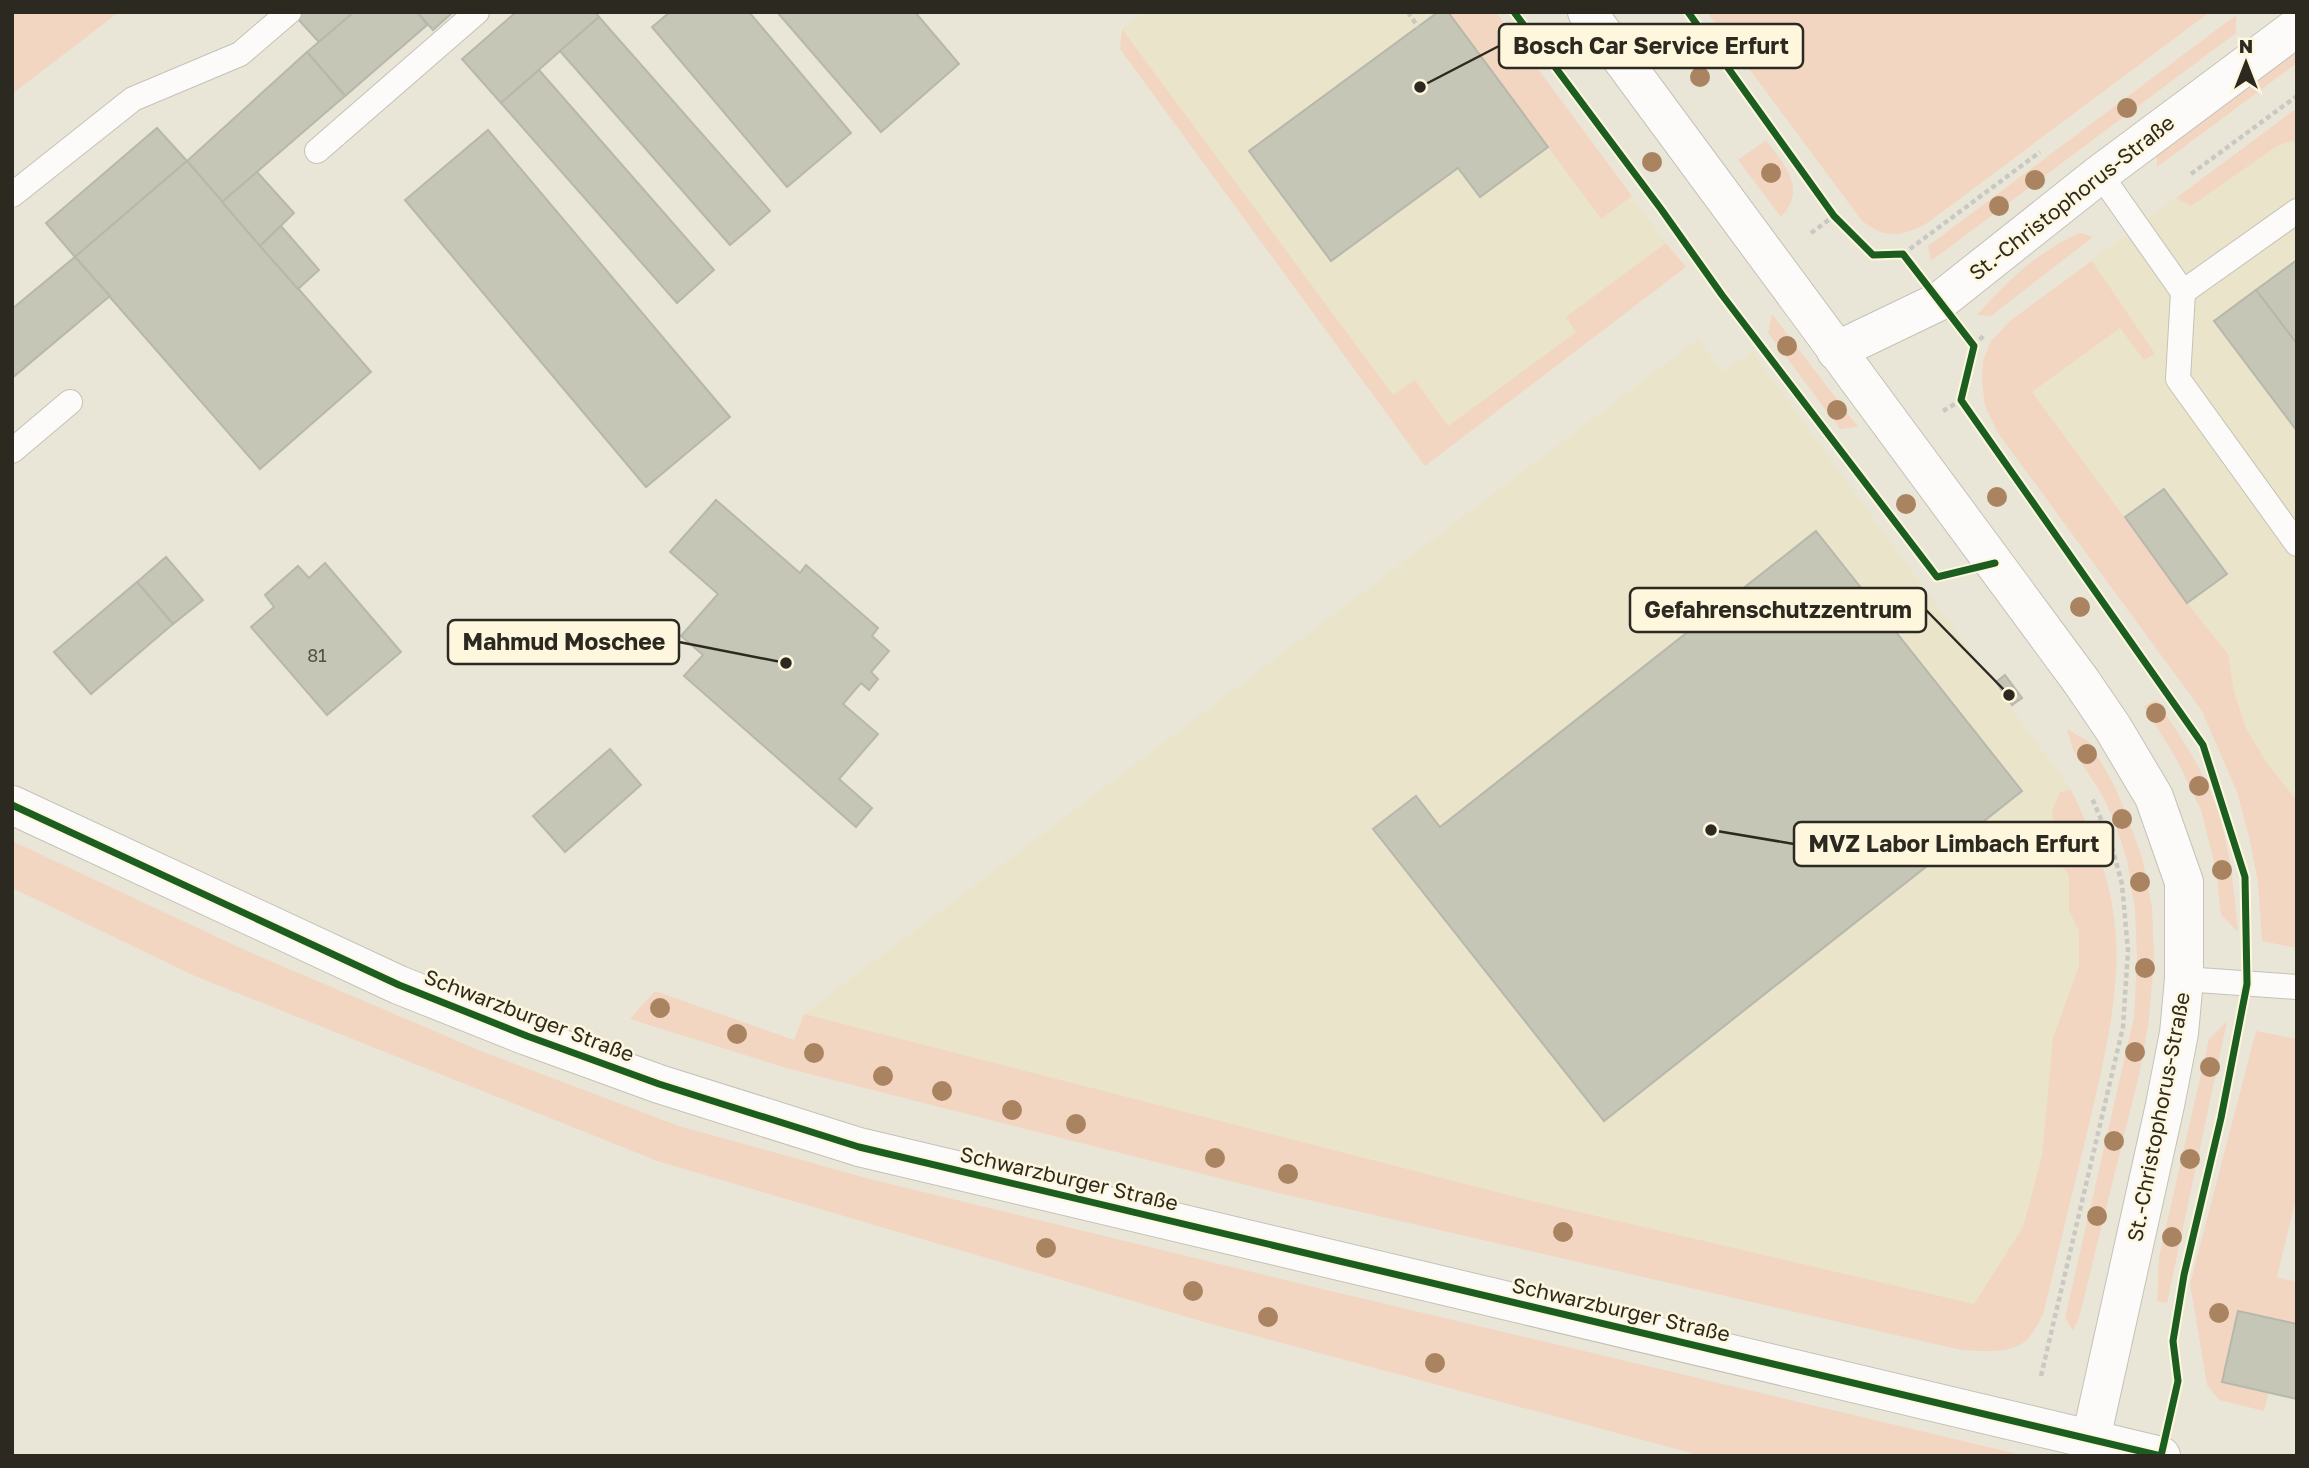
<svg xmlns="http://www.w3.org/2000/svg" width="2309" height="1468" viewBox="0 0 2309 1468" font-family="'Golos Text',sans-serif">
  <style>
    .built { fill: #eae4cb }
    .green { fill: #f2d6c1 }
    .building { fill: #c5c6b5; stroke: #b7b7ac; stroke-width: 2 }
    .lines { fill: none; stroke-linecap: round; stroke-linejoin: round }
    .service-casing { stroke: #c4c2b7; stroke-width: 26 }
    .minor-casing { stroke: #c4c2b7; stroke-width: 40 }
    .tertiary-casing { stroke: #c4c2b7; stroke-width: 40 }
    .path { stroke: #c9c8c3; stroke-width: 4.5; stroke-dasharray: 5 3.5; stroke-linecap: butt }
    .service { stroke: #fcfbf9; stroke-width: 24 }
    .minor { stroke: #fcfbf9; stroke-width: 38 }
    .tertiary { stroke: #fcfbf9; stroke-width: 38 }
    .cycleway-casing { stroke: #fef7de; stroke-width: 11 }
    .cycleway { stroke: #1b5e20; stroke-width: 7 }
    .tree { fill: #aa8461 }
    .labels { text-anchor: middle; stroke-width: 5; stroke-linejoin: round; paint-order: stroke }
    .number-label { font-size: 18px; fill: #525145 }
    .street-label { font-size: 21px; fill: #2c2a20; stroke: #fef7de }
    .leader { fill: none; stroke: #2c2a20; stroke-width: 2.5 }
    .callout-dot { fill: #2c2a20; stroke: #fef7de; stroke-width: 2.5 }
    .callout { fill: #fef7de; stroke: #2c2a20; stroke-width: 2.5 }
    .callout-label { font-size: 23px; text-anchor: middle; font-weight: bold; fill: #2c2a20 }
  </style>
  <rect width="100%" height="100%" fill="#e9e6d8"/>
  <!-- built -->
  <g class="built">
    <polygon points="1144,12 1448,12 1600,219 1632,196 1666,243 1567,317 1577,331 1448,426 1415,380 1393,396 1122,29"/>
    <polygon points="2297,108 2297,891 2282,817 1998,433 1985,406 1982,382 1983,361 1991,341 2011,320"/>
    <polygon points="1698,339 1724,372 1752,351 2071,790 2060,792 2058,861 2070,875 2069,911 2079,931 2079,966 2053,1038 2042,1156 2023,1227 1974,1304 1528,1200 804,1014"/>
  </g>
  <!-- green -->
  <g class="green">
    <polygon points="12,12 119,12 12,94"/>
    <polygon points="1448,12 1496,12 1632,196 1601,219"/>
    <path d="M1707 12H2210L1926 224C1899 237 1886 239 1862 221Z"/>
    <polygon points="2236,15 2236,33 1931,261 1928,246"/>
    <polygon points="1122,29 1393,395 1415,380 1448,426 1576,332 1566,317 1666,243 1686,267 1425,466 1120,49"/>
    <polygon points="2297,43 2297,63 2157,167 2157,145"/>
    <polygon points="2297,108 2297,143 2291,141 2277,146 2191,206 2176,198"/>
    <path d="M1766 140C1784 164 1808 189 1781 217L1738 160Z"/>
    <path d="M2080 233 2093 237 1991 316 1977 315C2006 282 2039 250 2080 233Z"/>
    <polygon points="2092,261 2155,354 2144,360 2120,328 2032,392 2187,603 2228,654 2234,692 2246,728 2266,762 2297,801 2297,948 2262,941 2258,882 2249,837 2237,792 2202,711 1998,433 1985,406 1982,382 1983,361 1991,341 2011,320"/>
    <polygon points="1772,314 1858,427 1840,429 1768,333"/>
    <path d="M2156 700C2172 724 2189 748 2202 774 2228 822 2233 879 2238 932L2221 915 2216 871 2201 810 2177 760 2144 706Z"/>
    <polygon points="2067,729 2089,742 2114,785 2127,816 2142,857 2152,907 2154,959 2149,1019 2140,1071 2079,1318 2073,1331 2065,1318 2134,1017 2137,960 2135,909 2127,860 2115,822 2101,793 2073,750"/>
    <path d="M2071 790C2092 832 2111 879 2115 927 2122 992 2102 1069 2087 1133 2072 1193 2058 1254 2043 1315 2038 1323 2032 1337 2023 1343 2006 1354 1981 1351 1961 1350L1278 1193 786 1068 630 1019 655 991 794 1040 804 1014 1528 1200 1974 1304 2023 1227 2042 1156 2053 1038 2079 966V931L2069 911V875L2058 861 2052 810 2060 792Z"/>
    <polygon points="12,841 247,951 481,1051 679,1126 870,1179 1310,1286 2026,1456 1702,1456 1204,1322 660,1162 195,976 12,888"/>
    <polygon points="2227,1021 2167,1303 2157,1301 2159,1257 2209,1039"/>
    <polygon points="2256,1031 2297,1039 2297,1194 2277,1277 2297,1282 2297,1324 2238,1311 2222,1381 2269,1392 2264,1411 2219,1400 2207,1385 2190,1284"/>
  </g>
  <!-- building -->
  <g class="building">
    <polygon points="301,12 354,12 319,42 296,17"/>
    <polygon points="354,12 417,12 427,25 345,96 307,52"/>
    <polygon points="417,12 453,12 433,30"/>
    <polygon points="516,12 595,12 599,17 501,103 462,59"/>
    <polygon points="670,12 749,12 851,133 787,187 652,27"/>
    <polygon points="777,12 915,12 959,64 881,132"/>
    <polygon points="1438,12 1448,12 1548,147 1480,197 1458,168 1331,261 1249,151"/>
    <polygon points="599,17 770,211 730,245 560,51"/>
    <polygon points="307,52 345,96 222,202 187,161"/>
    <polygon points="539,70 714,270 677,303 501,103"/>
    <polygon points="157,128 187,161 75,257 46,223"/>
    <polygon points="488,130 730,417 646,487 405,200"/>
    <polygon points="187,161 371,372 260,469 75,257"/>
    <polygon points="257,172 294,213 260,246 222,202"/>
    <polygon points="281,226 319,270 298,289 260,246"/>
    <polygon points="75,257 110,296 12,378 12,309"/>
    <polygon points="2297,260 2297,344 2256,290"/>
    <polygon points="2256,290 2297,344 2297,431 2214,321"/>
    <polygon points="2164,489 2227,574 2187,603 2125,517"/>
    <polygon points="716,500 800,573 806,565 878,628 872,636 889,651 871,672 878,679 869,690 861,683 843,704 878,734 839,779 872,808 856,827 684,676 703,655 681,636 718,594 670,552"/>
    <polygon points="1816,531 2022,791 1604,1121 1373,829 1416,796 1440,827"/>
    <polygon points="166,557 203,600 173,624 137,582"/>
    <polygon points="325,563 401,652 327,715 251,627 274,607 265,595 298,566 309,578"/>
    <polygon points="137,582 173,624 91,694 54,652"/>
    <polygon points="2005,675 2022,698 2012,705 1996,682"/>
    <polygon points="610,749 641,785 565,852 533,816"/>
    <polygon points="2238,1311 2297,1324 2297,1399 2222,1382"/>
  </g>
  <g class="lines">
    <!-- service casing -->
    <g class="service-casing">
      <g id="service">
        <polyline points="317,151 477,12"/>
        <polyline points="2100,174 2183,292 2178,379 2297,544"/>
        <polyline points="12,195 133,99 240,54 289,12"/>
        <polyline points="2183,292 2297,211"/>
        <polyline points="12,451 70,402"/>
        <polyline points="2184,979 2297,987"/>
      </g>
    </g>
    <!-- minor casing -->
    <g class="minor-casing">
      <g id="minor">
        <polyline points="1587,12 2081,681 2113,728 2154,797 2184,882 2184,979 2179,1033 2165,1105 2091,1439"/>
        <polyline points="1836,351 1940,301 2100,174 2297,27"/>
      </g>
    </g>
    <!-- tertiary casing -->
    <g class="tertiary-casing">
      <polyline id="tertiary" points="12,805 399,985 527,1036 659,1084 859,1147 2161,1456"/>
    </g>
    <!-- path -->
    <g class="path">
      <polyline points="1408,12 1418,27"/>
      <polyline points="2191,174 2297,96"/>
      <polyline points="1811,233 1834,216"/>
      <polyline points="1903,254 2040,152"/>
      <polyline points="1974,346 1985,334"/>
      <polyline points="1943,411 1961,400"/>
      <polyline points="2041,1376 2123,1027 2128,951 2122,884 2111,843 2092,798"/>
    </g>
    <!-- service -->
    <use href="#service" class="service"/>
    <!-- minor -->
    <use href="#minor" class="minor"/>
    <!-- tertiary -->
    <use href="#tertiary" class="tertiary"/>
    <!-- cycleway casing -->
    <g class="cycleway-casing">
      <g id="cycleway">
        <polyline points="1514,12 1661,209 1722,295 1937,577 1995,563"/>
        <polyline points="12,805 399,985 527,1036 659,1084 859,1147 2161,1456 2178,1381 2173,1341 2184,1275 2221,1118 2247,984 2245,877 2203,745 1961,400 1974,346 1903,254 1873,255 1834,216 1688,12"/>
      </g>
    </g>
    <!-- cycleway -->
    <use href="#cycleway" class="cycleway"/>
  </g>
  <!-- trees -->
  <g class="tree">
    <circle cx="1700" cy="77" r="10"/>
    <circle cx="2127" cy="108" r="10"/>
    <circle cx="1652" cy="162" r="10"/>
    <circle cx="1771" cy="173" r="10"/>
    <circle cx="2035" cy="180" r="10"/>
    <circle cx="1999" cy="206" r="10"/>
    <circle cx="1787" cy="346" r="10"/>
    <circle cx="1837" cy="410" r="10"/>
    <circle cx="1997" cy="497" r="10"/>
    <circle cx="1906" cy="504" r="10"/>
    <circle cx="2080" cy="607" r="10"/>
    <circle cx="2156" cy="713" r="10"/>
    <circle cx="2087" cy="754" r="10"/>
    <circle cx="2199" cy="786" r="10"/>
    <circle cx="2122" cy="819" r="10"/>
    <circle cx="2222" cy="870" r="10"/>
    <circle cx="2140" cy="882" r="10"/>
    <circle cx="2145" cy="968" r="10"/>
    <circle cx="660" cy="1008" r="10"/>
    <circle cx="737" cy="1034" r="10"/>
    <circle cx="2135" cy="1052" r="10"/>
    <circle cx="814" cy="1053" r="10"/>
    <circle cx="2210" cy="1067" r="10"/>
    <circle cx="883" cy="1076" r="10"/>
    <circle cx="942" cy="1091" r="10"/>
    <circle cx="1012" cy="1110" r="10"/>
    <circle cx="1076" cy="1124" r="10"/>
    <circle cx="2114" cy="1141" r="10"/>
    <circle cx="1215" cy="1158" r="10"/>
    <circle cx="2190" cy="1159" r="10"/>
    <circle cx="1288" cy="1174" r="10"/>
    <circle cx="2097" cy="1216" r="10"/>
    <circle cx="1563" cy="1232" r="10"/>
    <circle cx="2172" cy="1237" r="10"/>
    <circle cx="1046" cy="1248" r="10"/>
    <circle cx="1193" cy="1291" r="10"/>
    <circle cx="2219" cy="1313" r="10"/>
    <circle cx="1268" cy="1317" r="10"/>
    <circle cx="1435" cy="1363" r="10"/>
  </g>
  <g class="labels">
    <!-- number labels -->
    <g class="number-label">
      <text x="317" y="662">81</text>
    </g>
    <!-- street labels -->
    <g class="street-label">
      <text transform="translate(2072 198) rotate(-38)" y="7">St.-Christophorus-Straße</text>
      <text transform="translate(529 1016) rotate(21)" y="7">Schwarzburger Straße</text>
      <text transform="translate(2159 1117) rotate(-79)" y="7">St.-Christophorus-Straße</text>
      <text transform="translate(1069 1179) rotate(13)" y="7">Schwarzburger Straße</text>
      <text transform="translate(1621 1310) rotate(13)" y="7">Schwarzburger Straße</text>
    </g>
  </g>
  <!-- callouts -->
  <path class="leader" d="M1420 87L1499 46M2009 695L1926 610M786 663L679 642M1711 830L1794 844"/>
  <g class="callout-dot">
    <circle cx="1420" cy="87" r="7"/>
    <circle cx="2009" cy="695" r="7"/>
    <circle cx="786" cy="663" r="7"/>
    <circle cx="1711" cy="830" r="7"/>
  </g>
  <g class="callout">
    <rect x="1499" y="24" width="304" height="44" rx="7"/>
    <rect x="1630" y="588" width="296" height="44" rx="7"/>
    <rect x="448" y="620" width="231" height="44" rx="7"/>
    <rect x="1794" y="822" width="319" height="44" rx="7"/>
  </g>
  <g class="callout-label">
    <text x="1651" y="54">Bosch Car Service Erfurt</text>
    <text x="1778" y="618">Gefahrenschutzzentrum</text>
    <text x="564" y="650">Mahmud Moschee</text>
    <text x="1954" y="852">MVZ Labor Limbach Erfurt</text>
  </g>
  <!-- border -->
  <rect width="2309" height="1468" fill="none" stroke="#2c2a20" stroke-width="28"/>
  <!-- north arrow -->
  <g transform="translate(2246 63)" stroke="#fef7de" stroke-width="5" paint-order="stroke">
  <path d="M0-5L12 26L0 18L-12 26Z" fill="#2c2a20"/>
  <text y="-10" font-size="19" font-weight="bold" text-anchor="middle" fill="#2c2a20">N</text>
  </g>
</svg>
